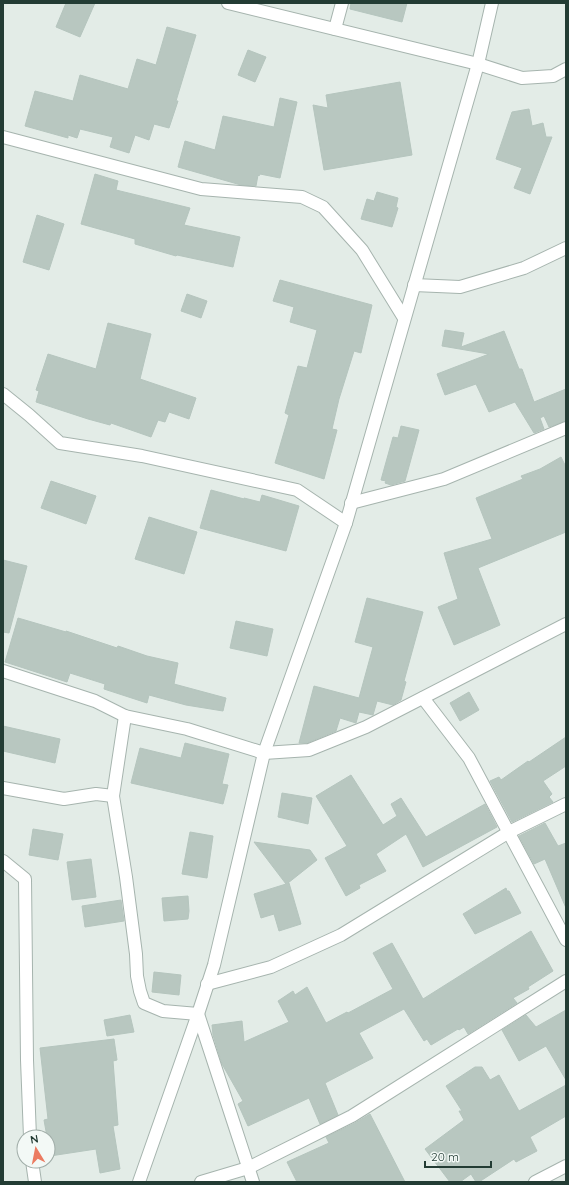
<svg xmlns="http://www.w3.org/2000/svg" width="569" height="1185" viewBox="0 0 569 1185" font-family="Quicksand,sans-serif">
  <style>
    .building { fill: #b8c7c0; stroke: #b5c5be }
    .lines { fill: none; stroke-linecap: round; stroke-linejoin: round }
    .street-casing { stroke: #a6b4ae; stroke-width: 14 }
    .street { stroke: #fff; stroke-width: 12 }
  </style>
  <rect width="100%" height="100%" fill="#e3ece7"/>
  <!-- building -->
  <g class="building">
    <polygon points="66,3 95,3 80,37 56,27"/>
    <polygon points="351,3 407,3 402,22 350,9"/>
    <polygon points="167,27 196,35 176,101 178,101 169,128 154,124 149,140 135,135 129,153 110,147 113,137 80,129 77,138 68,135 68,138 25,126 35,91 73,101 80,75 128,89 137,59 156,65"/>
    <polygon points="248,50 266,57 255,82 238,75"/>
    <polygon points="400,82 412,155 324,170 313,105 328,108 326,95"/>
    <polygon points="280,98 297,102 280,178 260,174 259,176 258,175 256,186 241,185 178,167 185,141 215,150 223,116 274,127"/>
    <polygon points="529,109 532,126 543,123 546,137 552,137 530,194 514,188 522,168 496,159 512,112"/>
    <polygon points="95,174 118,181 116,190 190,208 184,225 240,237 233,267 177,255 176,256 135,244 135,239 81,224"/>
    <polygon points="377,192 398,198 396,207 398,208 392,227 361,219 367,199 374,201"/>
    <polygon points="37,215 64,224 49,270 23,262"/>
    <polygon points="280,280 372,305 361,353 354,351 339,399 332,429 337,430 324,479 275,463 289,415 285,413 298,366 307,368 317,330 290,322 294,307 273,301"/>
    <polygon points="187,294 207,301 201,318 181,311"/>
    <polygon points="108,323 151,334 140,379 196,398 189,419 169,412 165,422 158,420 151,437 111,423 110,425 88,419 36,402 39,391 36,390 48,354 96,369"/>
    <polygon points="445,330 464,333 461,347 504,331 519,369 522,369 534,402 566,389 566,421 549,427 544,416 540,418 544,429 534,433 515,402 489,412 476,384 445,395 437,374 489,354 442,346"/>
    <polygon points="401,426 419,430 405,481 391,485 385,483 386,481 381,480 393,437 398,438"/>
    <polygon points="561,457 566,467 566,532 478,568 500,625 454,645 438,607 458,599 444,553 492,539 476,498 523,479 521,476 540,469"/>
    <polygon points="51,481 96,496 86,524 41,508"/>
    <polygon points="211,490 244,499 244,498 260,502 262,495 299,506 286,551 200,528"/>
    <polygon points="149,517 197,532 184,574 135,559"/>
    <polygon points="3,560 27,566 9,633 3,632"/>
    <polygon points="367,598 423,612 404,681 406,682 401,700 393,705 377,701 373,715 359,712 356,723 340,718 336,731 307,743 299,743 314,686 359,698 373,647 355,642"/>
    <polygon points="18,618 66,632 66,631 117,648 118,646 147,656 178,663 174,684 226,698 223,711 186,705 149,695 147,703 104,689 105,684 70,673 67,682 5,662"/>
    <polygon points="236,621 273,629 267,656 230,648"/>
    <polygon points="469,692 479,710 460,721 450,703"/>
    <polygon points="3,726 60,739 55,763 3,751"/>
    <polygon points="566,737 566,766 543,781 552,794 549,797 553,802 512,822 490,781 499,777 501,780 528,761 529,762"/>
    <polygon points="185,743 229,754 222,784 228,785 223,804 131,783 140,748 181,758"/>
    <polygon points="351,775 383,825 397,816 391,804 401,798 426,837 485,804 497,827 423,867 406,834 376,854 386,871 359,885 360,888 346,896 325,858 347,846 316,796"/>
    <polygon points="282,793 312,798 308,824 278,817"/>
    <polygon points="545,823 558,846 566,843 566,908 545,859 534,864 519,836"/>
    <polygon points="33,829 63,834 58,860 29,855"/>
    <polygon points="190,832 213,836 207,878 182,874"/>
    <polygon points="254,842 310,850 317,860 288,883 289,883 301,924 279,931 274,914 261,918 254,894 286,884"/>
    <polygon points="91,859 96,897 72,900 67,862"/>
    <polygon points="506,888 507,891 509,891 521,913 475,934 463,914"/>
    <polygon points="188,896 189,911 188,919 164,921 162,898"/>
    <polygon points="121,900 124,921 85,927 82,906"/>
    <polygon points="531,931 553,971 528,987 529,989 513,998 517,1003 468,1034 464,1027 459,1030 458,1029 431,1045 427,1039 424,1041 404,1009 359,1033 373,1058 325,1083 338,1115 320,1124 309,1098 248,1126 238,1104 243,1101 222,1064 213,1035 212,1025 242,1021 244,1042 289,1022 278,1001 293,991 295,995 307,987 326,1023 347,1012 348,1013 393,989 373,953 392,943 423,999"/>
    <polygon points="154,972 181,975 179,995 152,992"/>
    <polygon points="566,1010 566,1080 546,1046 519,1061 502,1030 526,1015 536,1027"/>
    <polygon points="130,1015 134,1032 107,1036 104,1020"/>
    <polygon points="114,1039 117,1060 113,1061 118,1125 113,1126 120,1169 100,1173 96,1149 50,1156 48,1137 47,1137 44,1120 48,1119 40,1048"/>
    <polygon points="475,1067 482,1067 490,1080 499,1075 519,1111 566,1085 566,1116 530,1137 537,1151 516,1162 514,1159 479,1182 476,1182 471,1174 460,1182 450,1182 425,1149 464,1120 459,1111 462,1111 446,1086"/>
    <polygon points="370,1114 405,1182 297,1182 287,1162 329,1143 326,1137 355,1123"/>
  </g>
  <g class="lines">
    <!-- street casing -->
    <g class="street-casing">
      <g id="street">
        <polyline points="228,3 478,64 522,78 553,76 566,69"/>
        <polyline points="335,29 342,3"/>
        <polyline points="3,137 201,189 302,197 323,207 362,250 404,318"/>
        <polyline points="414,285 460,287 524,268 566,248"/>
        <polyline points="3,394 29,415 60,443 142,456 297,490 346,523"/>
        <polyline points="351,503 444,479 566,428"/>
        <polyline points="3,671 95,701 125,716 187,729 264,753 309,750 366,727 566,624"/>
        <polyline points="423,698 469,758 566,940"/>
        <polyline points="125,716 113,796 126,877 136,954 137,976 140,991 144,1003 163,1011 198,1014 253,1182"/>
        <polyline points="3,788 64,799 96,794 113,796"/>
        <polyline points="3,861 25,879 27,1060 30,1137"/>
        <polyline points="207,984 271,967 341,935 509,832 566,804"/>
        <polyline points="32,1161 35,1182"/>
        <polyline points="139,1182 198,1014 214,965 264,753 346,523 478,64 492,3"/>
        <polyline points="201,1182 248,1168 352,1116 566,981"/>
        <polyline points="535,1182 566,1166"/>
      </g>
    </g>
    <!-- street -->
    <use href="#street" class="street"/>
  </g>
  <!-- border -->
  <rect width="569" height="1185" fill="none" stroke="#233c34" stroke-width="8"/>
  <!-- north arrow -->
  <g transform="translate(36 1149) rotate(350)"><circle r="19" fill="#f3f9f6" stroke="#a0ada8"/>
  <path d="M0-3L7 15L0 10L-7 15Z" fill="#eb7b61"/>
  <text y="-6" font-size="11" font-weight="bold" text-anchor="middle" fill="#233c34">N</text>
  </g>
  <!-- scale -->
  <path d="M425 1161v6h66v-6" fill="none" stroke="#233c34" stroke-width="2"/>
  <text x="431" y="1161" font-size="12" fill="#233c34" stroke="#f3f9f6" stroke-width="3" paint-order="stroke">20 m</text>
</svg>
